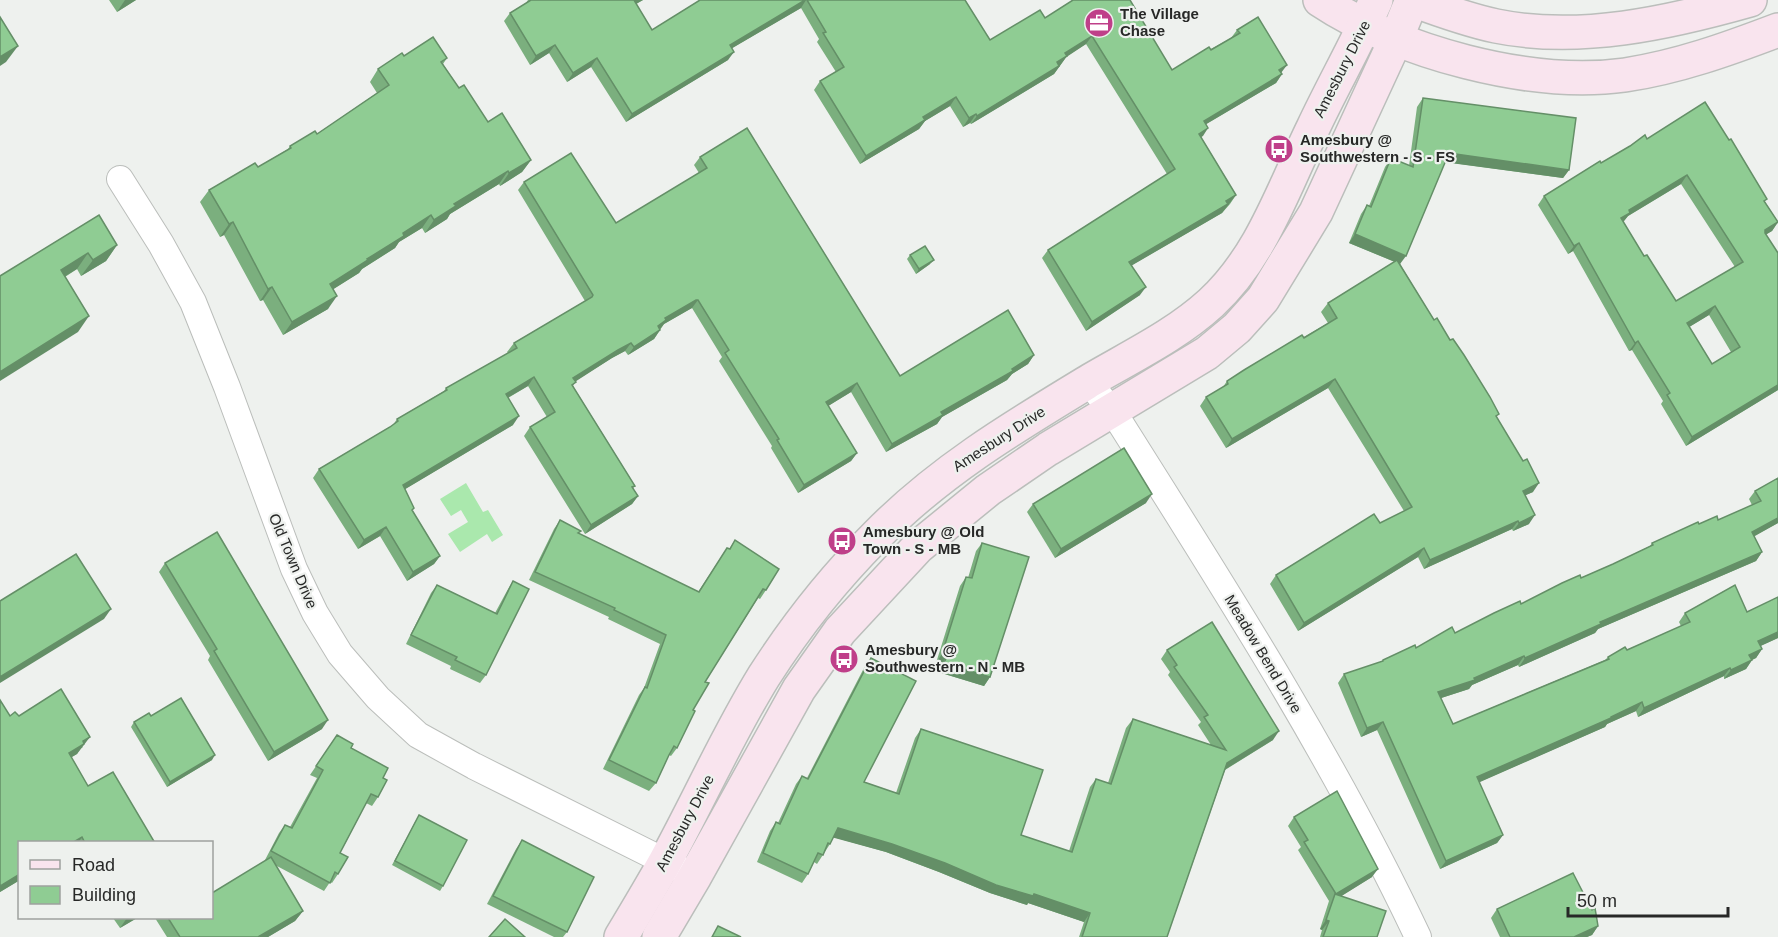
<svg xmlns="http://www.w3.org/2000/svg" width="1778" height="937" viewBox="0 0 1778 937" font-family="Helvetica,sans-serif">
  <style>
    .water { fill: #aae8ad }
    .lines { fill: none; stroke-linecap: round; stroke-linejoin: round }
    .street-casing { stroke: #bbbebb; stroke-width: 28 }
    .secondary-casing { stroke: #bbbebb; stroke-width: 36 }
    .street { stroke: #fff; stroke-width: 26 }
    .secondary { stroke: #f9e4ee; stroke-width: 33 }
    .wall { fill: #7baf7e; fill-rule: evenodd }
    .shaded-wall { fill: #648f67 }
    .building { fill: #8fcc93; stroke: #648f67; stroke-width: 1.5; fill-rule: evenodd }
    .labels { text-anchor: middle; stroke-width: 4.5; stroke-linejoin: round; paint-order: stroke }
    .poi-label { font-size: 15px; font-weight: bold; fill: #272827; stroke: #eef1ee; text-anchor: start }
    .street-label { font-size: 15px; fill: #272827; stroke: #eef1ee }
  </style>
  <rect width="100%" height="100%" fill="#eef1ee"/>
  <!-- water -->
  <polygon class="water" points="466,483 483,512 488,510 503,535 492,542 487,534 460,552 448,534 468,522 461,510 451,516 440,499"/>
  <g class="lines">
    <!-- street casing -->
    <g class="street-casing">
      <g id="street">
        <polyline points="120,179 161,244 193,302 227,387 294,569 315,613 340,654 378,698 418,735 474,766 680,869"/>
        <path d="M1089 382 1119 421C1225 589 1333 757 1418 937"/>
      </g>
    </g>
    <!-- secondary casing -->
    <g class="secondary-casing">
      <g id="secondary">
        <path d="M1320 0C1398 52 1531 88 1625 75 1678 67 1728 49 1778 30"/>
        <path d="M1413 0C1440 10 1468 20 1496 26 1579 43 1669 23 1750 0"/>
        <path d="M621 937C636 912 651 887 665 862 699 800 727 736 764 676 796 626 834 578 876 536 938 472 1015 426 1091 380 1132 356 1176 335 1211 303 1262 256 1283 189 1313 128 1333 85 1357 44 1376 0"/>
        <polyline points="659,937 695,876 799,689 840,631 918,547 988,490 1048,449 1207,353 1237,328 1263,299 1316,212 1396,39 1412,0"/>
      </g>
    </g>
    <!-- street -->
    <use href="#street" class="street"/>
    <!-- secondary -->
    <use href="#secondary" class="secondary"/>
  </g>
  <!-- wall -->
  <g class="wall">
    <polygon points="109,0 136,0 117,12"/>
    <polygon points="528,0 643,0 636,4 652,30 700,0 965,0 990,40 1045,18 1073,0 1172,70 1231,38 1237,30 1282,74 1276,83 1206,124 1208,128 1201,137 1236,195 1230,204 1222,213 1132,265 1140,295 1086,331 1042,258 1048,250 1167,174 1086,44 1067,56 1054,74 971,124 970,123 963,127 950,106 925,121 919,129 860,164 814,90 820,81 836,72 817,42 819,39 801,8 732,48 728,60 626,122 591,67 567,82 549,53 530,65 504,21 510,13 526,3"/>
    <polygon points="404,56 447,58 443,64 459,88 488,122 531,160 522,172 500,186 499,184 450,214 447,219 425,233 422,228 399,242 395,248 362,269 359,273 333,289 328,309 283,335 263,300 260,301 224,235 220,237 200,202 209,190 258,167 288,149 290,146 317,134 377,93 370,82 378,69"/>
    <polygon points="1423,98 1569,170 1563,178 1445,162 1400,264 1434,320 1497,417 1533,492 1525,495 1529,524 1513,531 1512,529 1424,569 1418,557 1298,631 1270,584 1276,575 1404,511 1328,388 1226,448 1200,406 1206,397 1223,387 1227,381 1328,323 1321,312 1328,303 1395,262 1349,243 1361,214 1367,205 1369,206 1385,167 1391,158 1409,166 1417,107"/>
    <path d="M1647 139 1765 202 1778 222 1772 231 1766 234 1778 390 1686 446 1661 404 1663 401 1632 350 1629 351 1573 251 1568 254 1538 205 1544 196 1601 163ZM1681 184 1735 267 1676 301 1644 256 1623 222 1628 216ZM1709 315 1731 352 1712 364 1689 327Z"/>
    <polygon points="700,157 900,376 1034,355 1028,364 1012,374 1007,380 942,417 937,424 886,452 851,392 828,406 857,453 851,461 798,493 771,448 772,446 719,361 722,357 692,308 690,309 664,324 654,339 628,355 625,351 612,358 575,381 573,386 635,486 633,488 638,496 632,504 585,534 524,436 530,427 547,417 528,386 508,398 513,425 405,489 412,511 440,556 434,564 407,581 380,536 358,549 313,478 319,469 393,425 397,419 444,391 446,388 508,353 507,352 514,343 585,301 518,190 524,182 616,223 699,173 694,165"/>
    <polygon points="117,245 106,261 81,276 77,269 65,277 78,332 0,276"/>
    <polygon points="910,255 930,264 916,274 907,259"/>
    <polygon points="1755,491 1778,523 1754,536 1762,552 1756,561 1598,629 1595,633 1519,667 1518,665 1472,685 1469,689 1441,698 1453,724 1605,660 1608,657 1627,650 1681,626 1679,622 1685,613 1747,612 1778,638 1760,646 1762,649 1756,658 1752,660 1746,669 1724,679 1724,676 1638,717 1636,711 1607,724 1605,727 1479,782 1503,835 1497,843 1440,869 1377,730 1361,737 1338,683 1344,674 1381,662 1383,660 1416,648 1455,633 1613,564 1650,546 1652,543 1699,524 1718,520 1752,505 1749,499"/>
    <polygon points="1146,503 1055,558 1027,512 1033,504"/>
    <polygon points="560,520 579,534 698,592 727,548 729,549 735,540 766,590 760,599 758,598 705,682 677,748 671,756 669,755 656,783 649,791 603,769 639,695 644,688 660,644 608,619 609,617 529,580 554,529"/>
    <polygon points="982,543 990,677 984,686 938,672 941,665 936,663 960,586 966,577 968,578 976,551"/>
    <polygon points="165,563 322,729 268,761 208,660 210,656 159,572"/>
    <polygon points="513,581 486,675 480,683 450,669 451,666 406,644 431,593 437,585 495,613 508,589"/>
    <polygon points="1167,650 1273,740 1225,770 1167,937 1079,937 1084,922 1028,903 1027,905 990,893 939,872 886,852 833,837 830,844 817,864 814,862 808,874 802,883 757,862 770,831 776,822 778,823 796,784 802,776 807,778 865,666 871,658 864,782 896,793 915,738 921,729 1021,835 1069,851 1090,787 1096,779 1108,783 1126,728 1133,719 1211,745 1198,725 1201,722 1168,675 1170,672 1161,659"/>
    <polygon points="0,700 10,716 19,716 83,747 80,749 77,754 71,757 88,786 155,843 20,843 20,880 0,892"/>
    <polygon points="151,716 212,760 167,787 131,727 134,722"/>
    <polygon points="337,735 383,778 378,797 372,806 366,803 340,853 338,874 332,883 330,882 324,891 275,865 303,911 295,921 268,937 167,937 155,918 212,918 266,860 265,860 279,833 285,825 290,827 317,778 310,775"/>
    <polygon points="419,815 443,886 440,891 392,865"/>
    <polygon points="1294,817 1372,877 1341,896 1377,937 1320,937 1322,930 1320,929 1329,901 1298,850 1301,847 1288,826"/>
    <polygon points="522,840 567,932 563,937 554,937 487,904 516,849"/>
    <polygon points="1497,909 1598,926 1592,935 1587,937 1500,937 1491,918"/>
    <polygon points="113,918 137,918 120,928"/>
  </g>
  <!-- shaded-wall -->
  <g class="shaded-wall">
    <polygon points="125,0 136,0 117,12"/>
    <polygon points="633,0 643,0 627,9"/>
    <polygon points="805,0 806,0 801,8 724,53 730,45"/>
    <polygon points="1092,36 1086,44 1062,60 1067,56 1054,74 971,124 977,116 1065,53"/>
    <polygon points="555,45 549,53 530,65 536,56"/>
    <polygon points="18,46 6,62 0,66 0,57"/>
    <polygon points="734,52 728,60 626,122 632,114"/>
    <polygon points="597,58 591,67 567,82 573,73"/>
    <polygon points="1287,65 1281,73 1279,70"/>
    <polygon points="1282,74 1276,83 1198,129 1204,121"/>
    <polygon points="956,97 950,106 925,121 919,129 860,164 866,156 923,117"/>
    <polygon points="976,114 970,123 963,127 969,118"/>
    <polygon points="1208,128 1203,136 1193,142 1199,134"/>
    <polygon points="1449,153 1569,170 1563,178 1443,162"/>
    <polygon points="531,160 522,172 500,186 509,173"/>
    <polygon points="508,171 499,184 450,214 447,219 425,233 434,220 454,204"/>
    <polygon points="1687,175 1681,184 1628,216 1624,221 1615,227 1621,218 1629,210"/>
    <polygon points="1236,195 1222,213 1124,270 1129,262"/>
    <polygon points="431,215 422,228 399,242 395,248 362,269 359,273 321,297 330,284 403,233"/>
    <polygon points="233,222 224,235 220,237 229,224"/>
    <polygon points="1778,222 1772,231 1759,239 1765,230"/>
    <polygon points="1355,234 1406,256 1400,264 1349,243"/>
    <polygon points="1579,243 1573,251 1568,254 1574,246"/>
    <polygon points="117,245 106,261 81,276 93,260"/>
    <polygon points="88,253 77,269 49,286 61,270"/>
    <polygon points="934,260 930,264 916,274 919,269"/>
    <polygon points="272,287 263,300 260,301 268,289"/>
    <polygon points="1146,287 1140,295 1086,331 1092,322"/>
    <polygon points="337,296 328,309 283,335 292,322"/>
    <polygon points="696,300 698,300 692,308 664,324 660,329 652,334 658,326 665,318"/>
    <polygon points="1715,306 1709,315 1681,332 1687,323"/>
    <polygon points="89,316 78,332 0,381 0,372"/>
    <polygon points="660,330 654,339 628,355 634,347"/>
    <polygon points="1638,341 1632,350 1629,351 1635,343"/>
    <polygon points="631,343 625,351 612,358 567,387 573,378 618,350"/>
    <polygon points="1034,355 1028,364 1012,374 1007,380 942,417 937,424 886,452 892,444 941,412"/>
    <polygon points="534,377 528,386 500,402 506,394"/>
    <polygon points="1335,379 1328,388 1226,448 1232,439"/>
    <polygon points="857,383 851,392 820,411 826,402"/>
    <polygon points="1778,385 1778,390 1686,446 1692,437"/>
    <polygon points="519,416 513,425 397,494 403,485"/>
    <polygon points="857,453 851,461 798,493 804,485"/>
    <polygon points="1539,483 1533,492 1517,499 1523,491"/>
    <polygon points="1152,494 1146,503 1055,558 1061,549"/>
    <polygon points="638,496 632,504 585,534 591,525"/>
    <polygon points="1535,515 1529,524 1513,531 1519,523"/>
    <polygon points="1778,518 1778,523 1746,541 1752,532"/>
    <polygon points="1518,521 1512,529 1424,569 1430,560"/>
    <polygon points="386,527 380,536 358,549 364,540"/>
    <polygon points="1424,548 1418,557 1298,631 1304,623"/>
    <polygon points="1762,552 1756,561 1598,629 1595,633 1519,667 1525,658 1600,622"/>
    <polygon points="440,556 434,564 407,581 413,572"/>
    <polygon points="111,609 104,619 0,683 0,677"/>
    <polygon points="1778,632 1778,638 1752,650 1758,641"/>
    <polygon points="1762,649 1756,658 1743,664 1749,655"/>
    <polygon points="942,654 947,656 941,665 936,663"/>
    <polygon points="1524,656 1518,665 1472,685 1469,689 1432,701 1438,692 1474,678"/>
    <polygon points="1752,660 1746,669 1724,679 1731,670"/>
    <polygon points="944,663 990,677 984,686 938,672"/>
    <polygon points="1730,668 1724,676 1638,717 1644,708"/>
    <polygon points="1642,702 1636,711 1607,724 1605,727 1471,786 1477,777"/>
    <polygon points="328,720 322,729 268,761 274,752"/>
    <polygon points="1383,722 1377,730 1361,737 1367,728"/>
    <polygon points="1279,731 1273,740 1221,772 1227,763"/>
    <polygon points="90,737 77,754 62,763 69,753 83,741"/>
    <polygon points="215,755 212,760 167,787 170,782"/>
    <polygon points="838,828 892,844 1034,894 1090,913 1084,922 1028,903 1027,905 990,893 939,872 886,852 831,837"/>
    <polygon points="1503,835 1497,843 1440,869 1446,861"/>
    <polygon points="82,837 78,843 72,843"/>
    <polygon points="1378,869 1372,877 1332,902 1336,894"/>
    <polygon points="20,874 20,880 0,892 0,886"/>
    <polygon points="303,911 295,921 268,937 258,937"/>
    <polygon points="127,918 137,918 120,928"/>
    <polygon points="1326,920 1329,921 1322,930 1320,929"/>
    <polygon points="1598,926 1592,935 1587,937 1574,937"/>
  </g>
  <!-- building -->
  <g class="building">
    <polygon points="531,0 634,0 652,30 700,0 805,0 730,45 734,52 632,114 597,58 573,73 555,45 536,56 510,13"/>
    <polygon points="807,0 965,0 990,40 1040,10 1045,18 1073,0 1130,0 1172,70 1209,47 1211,50 1240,33 1237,30 1258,17 1287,65 1279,70 1282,74 1204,121 1208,128 1199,134 1236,195 1226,201 1228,204 1129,262 1146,287 1092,322 1048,250 1175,169 1092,36 1065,53 1067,56 1057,62 1059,66 977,116 976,114 969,118 956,97 923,117 925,120 866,156 820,81 844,67 823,33 826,32"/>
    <polygon points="0,17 18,46 0,57"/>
    <polygon points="433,37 447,58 441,62 459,88 464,85 488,122 502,113 531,160 509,173 508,171 454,204 456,206 434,220 431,215 403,233 404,236 367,259 368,260 330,284 337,296 292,322 272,287 268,289 233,222 229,224 209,190 255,163 258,167 291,148 290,146 315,131 317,134 389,85 378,69 402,53 404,56"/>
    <polygon points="1423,98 1576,118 1569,170 1449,153 1406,256 1355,234 1367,205 1371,207 1391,158 1413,167"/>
    <path d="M1705 102 1729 140 1731 139 1767 199 1764 201 1778 222 1765 230V233L1778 253V385L1692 437 1667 395 1670 393 1638 341 1635 343 1579 243 1574 246 1544 196 1600 161 1601 163 1630 146 1645 135 1647 139ZM1687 175 1743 262 1676 301 1647 255 1644 256 1621 218 1630 213 1629 210ZM1715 306 1740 347 1712 364 1687 323Z"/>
    <polygon points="747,128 900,376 1008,310 1034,355 1012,369 1013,371 941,412 943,415 892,444 857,383 826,402 857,453 804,485 777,440 779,439 725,353 729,350 698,300 696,300 665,318 666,320 658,326 660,330 634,347 631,343 618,350 573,378 576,382 572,385 635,486 632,487 638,496 591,525 530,427 555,412 534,377 506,394 519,416 403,485 414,508 412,510 440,556 413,572 386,527 364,540 319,469 390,427 398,421 397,419 447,390 446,388 517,348 514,343 592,297 593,295 524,182 571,153 616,223 707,168 700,157"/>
    <polygon points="99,215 117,245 93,260 88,253 61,270 89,316 0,372 0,276"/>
    <polygon points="925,246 934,260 919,269 910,255"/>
    <polygon points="1397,260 1434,320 1437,318 1450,340 1453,339 1464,355 1490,397 1499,414 1496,416 1523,461 1527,459 1539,483 1523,491 1535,515 1519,523 1518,521 1430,560 1424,548 1304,623 1276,575 1374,514 1380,523 1412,507 1335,379 1232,439 1206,397 1228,384 1227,381 1244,370 1302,335 1304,338 1337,318 1328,303"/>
    <polygon points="1124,448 1152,494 1061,549 1033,504"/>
    <polygon points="1778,478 1778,518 1752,532 1762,552 1600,622 1601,624 1525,658 1524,656 1474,678 1475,680 1438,692 1453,724 1609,659 1608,657 1625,647 1627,650 1690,622 1685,613 1735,585 1747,612 1778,597 1778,632 1758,641 1762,649 1749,655 1752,660 1731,670 1730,668 1644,708 1642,702 1611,717 1611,718 1477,777 1503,835 1446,861 1383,722 1367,728 1344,674 1383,661 1383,660 1415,645 1416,648 1452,627 1455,633 1494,613 1520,601 1521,604 1562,583 1580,575 1581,578 1613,564 1653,545 1652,543 1698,522 1699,524 1717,516 1718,520 1761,501 1755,491"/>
    <polygon points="560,520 581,531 578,533 699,592 727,548 730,549 735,540 779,569 766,590 763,589 705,682 709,683 693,710 695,711 677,748 674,746 669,755 656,783 609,760 645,687 647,688 666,635 614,610 615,608 535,572"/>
    <polygon points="217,532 328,720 274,752 214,651 217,649 165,563"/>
    <polygon points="982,543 1029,557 990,677 944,663 947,656 942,654 966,577 972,578"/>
    <polygon points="76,554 111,609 0,677 0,601"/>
    <polygon points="513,581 529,589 486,675 455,660 457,657 411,635 437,585 497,614"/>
    <polygon points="1212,622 1279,731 1227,763 1167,937 1082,937 1090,913 1034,894 1033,896 996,885 945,863 892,844 838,828 830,844 828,843 823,855 818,853 808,874 763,853 776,822 780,824 802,776 808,779 871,658 916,681 864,782 899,794 921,729 957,741 1043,770 1021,835 1072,852 1096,779 1111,784 1133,719 1226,750 1204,717 1208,715 1174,667 1177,665 1167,650"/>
    <polygon points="61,689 90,737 83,741 84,744 69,753 88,786 113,772 155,843 85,843 82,837 72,843 20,843 20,874 0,886 0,700 10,716 15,712 19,716"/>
    <polygon points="181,698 215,755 170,782 134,722 149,713 151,716"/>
    <polygon points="337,735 353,744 351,748 388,768 383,778 387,780 378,797 371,794 340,853 348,857 338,874 335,872 330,883 271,851 285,825 292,828 323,770 316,766"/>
    <polygon points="1337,791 1378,869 1336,894 1304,842 1308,840 1294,817"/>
    <polygon points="419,815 467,840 443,886 395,861"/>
    <polygon points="522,840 594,877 567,932 493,896"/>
    <polygon points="271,857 303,911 258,937 180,937 168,918 212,918 212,893"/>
    <polygon points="1573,873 1592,910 1595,908 1598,926 1574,937 1510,937 1497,909"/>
    <polygon points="1335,894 1386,911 1377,937 1323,937 1329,921 1326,920"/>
    <polygon points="505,919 525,937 489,937"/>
    <polygon points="718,926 741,937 712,937"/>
  </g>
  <!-- icons -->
  <defs>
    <g id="office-disc" transform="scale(1.5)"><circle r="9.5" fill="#bf3f89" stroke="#eef1ee"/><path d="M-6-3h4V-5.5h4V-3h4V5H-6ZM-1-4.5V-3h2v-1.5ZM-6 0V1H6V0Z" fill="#fff"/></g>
    <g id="bus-disc" transform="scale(1.5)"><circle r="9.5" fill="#bf3f89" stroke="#eef1ee"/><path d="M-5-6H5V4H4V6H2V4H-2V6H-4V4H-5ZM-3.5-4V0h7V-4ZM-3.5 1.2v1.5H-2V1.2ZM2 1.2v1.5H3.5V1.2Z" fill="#fff"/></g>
  </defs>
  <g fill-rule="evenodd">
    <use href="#office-disc" x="1099" y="23"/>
    <use href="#bus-disc" x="1279" y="149"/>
    <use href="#bus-disc" x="842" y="541"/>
    <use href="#bus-disc" x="844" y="659"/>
  </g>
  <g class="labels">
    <!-- poi labels -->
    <g class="poi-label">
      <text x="1120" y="19">The Village<tspan x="1120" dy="17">Chase</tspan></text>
      <text x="1300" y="145">Amesbury @<tspan x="1300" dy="17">Southwestern - S - FS</tspan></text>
      <text x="863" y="537">Amesbury @ Old<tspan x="863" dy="17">Town - S - MB</tspan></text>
      <text x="865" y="655">Amesbury @<tspan x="865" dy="17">Southwestern - N - MB</tspan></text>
    </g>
    <!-- street labels -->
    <g class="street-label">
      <text transform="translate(1342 69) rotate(-63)" y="5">Amesbury Drive</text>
      <text transform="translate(999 439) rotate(-33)" y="5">Amesbury Drive</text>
      <text transform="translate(293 561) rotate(67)" y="5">Old Town Drive</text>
      <text transform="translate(1263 654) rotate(59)" y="5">Meadow Bend Drive</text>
      <text transform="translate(685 823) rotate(-62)" y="5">Amesbury Drive</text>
    </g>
  </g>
  <!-- legend -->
  <rect x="18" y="841" width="195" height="78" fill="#eef1ee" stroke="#9ea19e" stroke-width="1.5"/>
  <rect x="30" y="860" width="30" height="9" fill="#f9e4ee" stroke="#9ea19e" stroke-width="1.5"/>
  <text x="72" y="871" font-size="18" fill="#272827">Road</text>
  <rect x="30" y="886" width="30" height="18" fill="#8fcc93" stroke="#9ea19e" stroke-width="1.5"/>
  <text x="72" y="901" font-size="18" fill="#272827">Building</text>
  <!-- scale -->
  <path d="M1568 907v9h160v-9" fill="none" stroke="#272827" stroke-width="3"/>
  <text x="1577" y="907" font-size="18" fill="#272827" stroke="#eef1ee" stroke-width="4.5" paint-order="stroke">50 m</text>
</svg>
